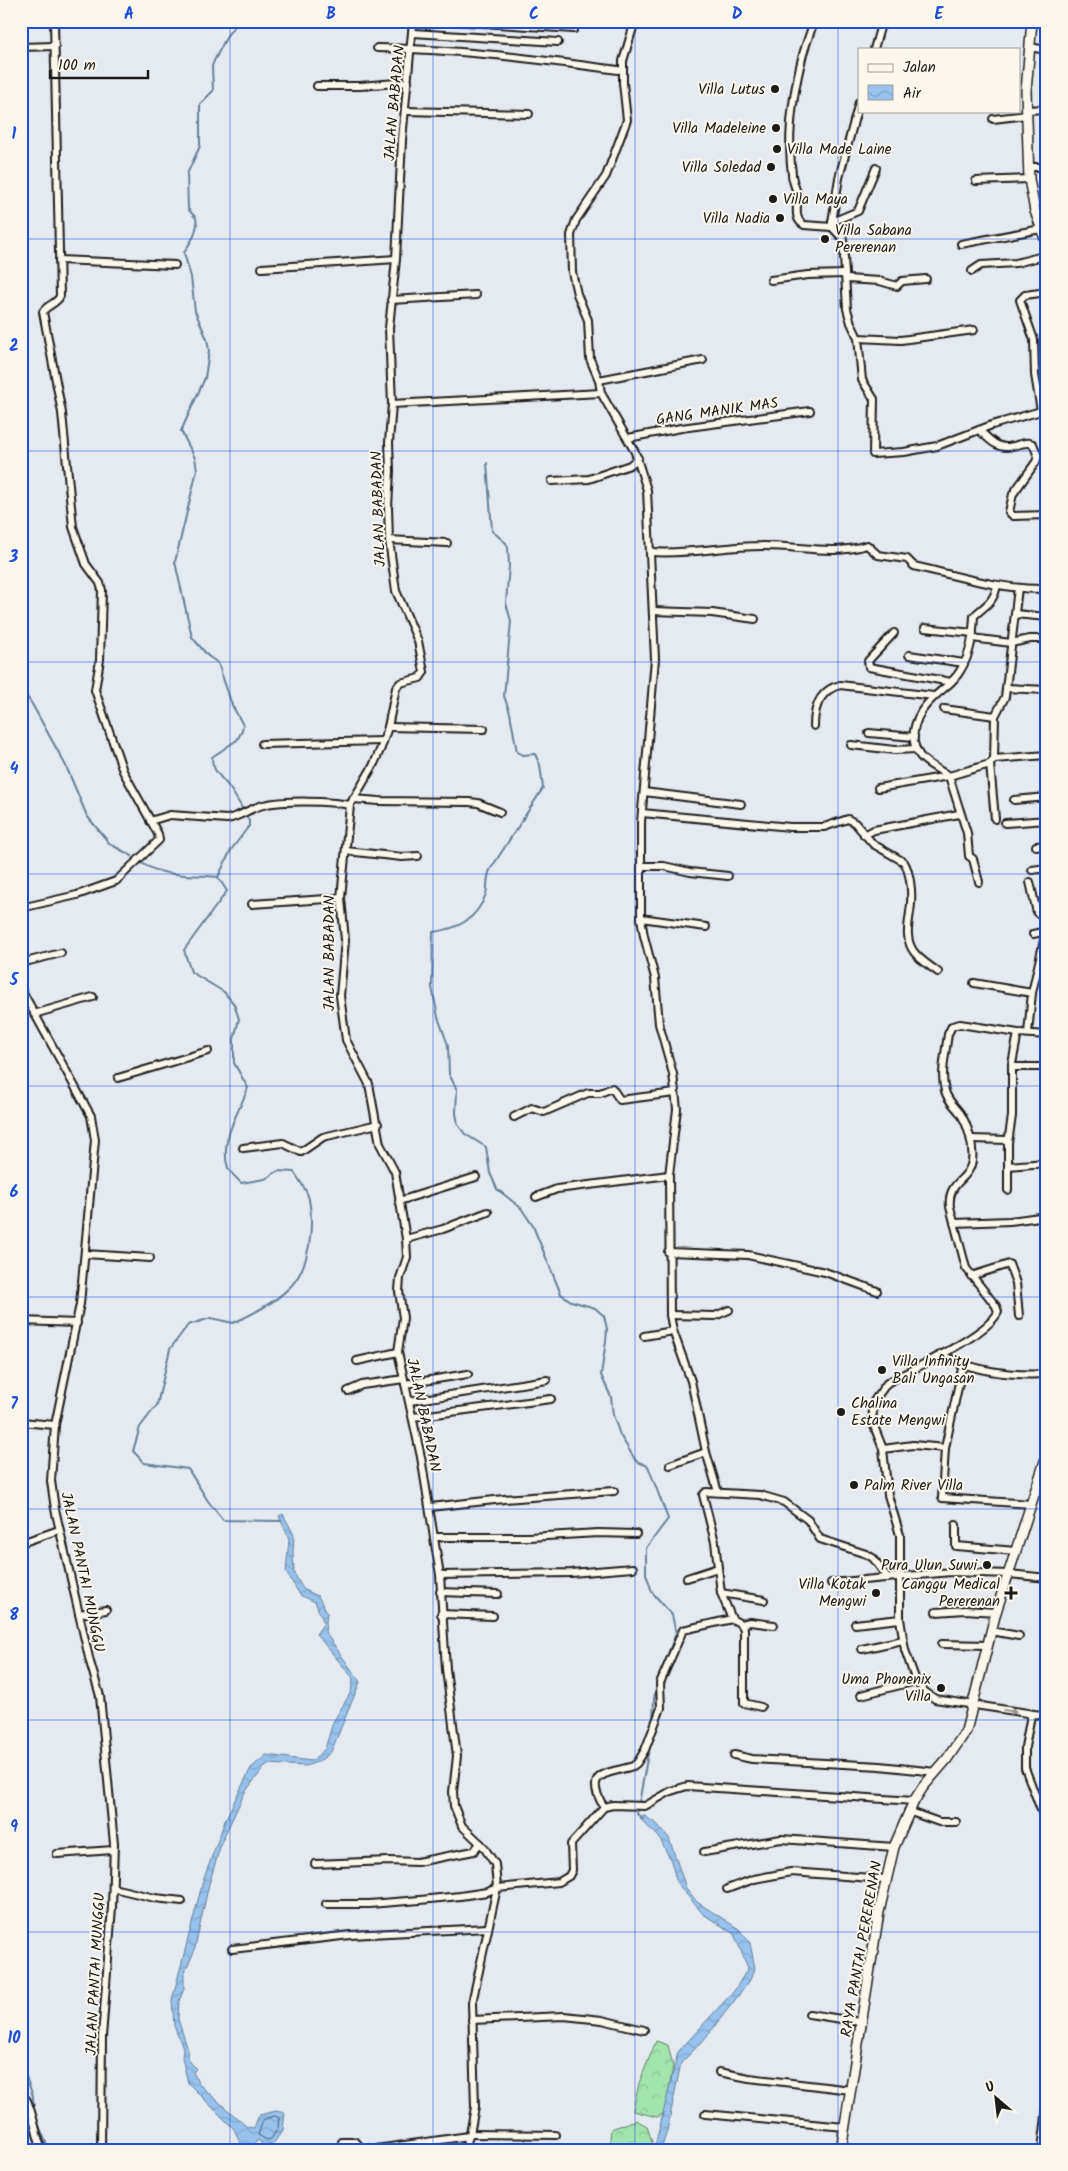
<svg xmlns="http://www.w3.org/2000/svg" width="1068" height="2171" viewBox="0 0 1068 2171" font-family="Kalam,sans-serif">
  <style>
    .forest { fill: url(#forest-crowns); stroke: #5f8065 }
    .water { fill: url(#water-waves); stroke: #658099 }
    .lines { fill: none; stroke-linecap: round; stroke-linejoin: round }
    .shore { stroke: #4d5e70; stroke-width: 1 }
    .stream { stroke: #658099; stroke-width: 2 }
    .street-casing { stroke: #1c1c1c; stroke-width: 10 }
    .secondary-casing { stroke: #1c1c1c; stroke-width: 12 }
    .street { stroke: #fbf7ec; stroke-width: 6 }
    .secondary { stroke: #fbf7ec; stroke-width: 9 }
    .oneway { fill: #97948e }
    .grid { fill: none; stroke: #1d4ed8; stroke-width: 1; stroke-opacity: 0.55 }
    .poi-dot { fill: #1c1c1c; stroke: #fbf7ec; stroke-width: 2 }
    .labels { text-anchor: middle; stroke-width: 4; stroke-linejoin: round; paint-order: stroke }
    .poi-label { font-size: 15px; fill: #1c1c1c; stroke: #fbf7ec; text-anchor: end }
    .street-label { font-size: 15px; fill: #1c1c1c; stroke: #fbf7ec }
    .neatline { fill: none; stroke: #1d4ed8; stroke-width: 2 }
    .grid-label { font-size: 16px; text-anchor: middle; font-weight: bold; fill: #1d4ed8 }
  </style>
  <defs>
    <pattern id="forest-crowns" width="20" height="18" patternUnits="userSpaceOnUse" patternTransform="scale(1.25)"><rect width="20" height="18" fill="#a2e4ae"/><path d="M2 6a3 3 0 1 1 6 0M12 15a3 3 0 1 1 6 0" fill="none" stroke="#8bc395"/></pattern>
    <pattern id="water-waves" width="16" height="10" patternUnits="userSpaceOnUse" patternTransform="scale(1.25)"><rect width="16" height="10" fill="#96c2ed"/><path d="M0 5q4-4 8 0t8 0" fill="none" stroke="#81a6cb"/></pattern>
  </defs>
  <rect width="100%" height="100%" fill="#e5eaf0"/>
  <filter id="ink" filterUnits="userSpaceOnUse"><feTurbulence type="fractalNoise" baseFrequency=".02" numOctaves="2"/><feDisplacementMap in="SourceGraphic" scale="10" xChannelSelector="R" yChannelSelector="G"/><feConvolveMatrix kernelMatrix="1 2 1 2 8 2 1 2 1" color-interpolation-filters="sRGB"/></filter>
  <g filter="url(#ink)">
    <!-- forest -->
    <g class="forest">
      <polygon points="656,2041 668,2045 673,2066 665,2113 657,2117 633,2111 639,2083"/>
      <polygon points="636,2120 647,2126 652,2142 652,2150 614,2148 610,2140 611,2129"/>
    </g>
    <!-- water -->
    <g class="water">
      <polygon points="283,1514 294,1535 293,1552 294,1573 303,1589 318,1596 327,1613 325,1632 360,1682 331,1752 320,1761 306,1766 267,1764 245,1792 222,1841 209,1884 194,1952 184,1974 184,1989 179,2001 178,2019 188,2050 188,2059 196,2069 193,2072 199,2084 247,2127 254,2128 259,2115 276,2111 285,2113 283,2130 273,2144 264,2146 258,2140 256,2142 255,2150 243,2150 234,2129 188,2083 182,2058 183,2048 174,2026 172,2000 203,1881 226,1818 251,1768 266,1755 312,1761 325,1749 333,1722 351,1692 353,1678 316,1634 324,1623 315,1602 300,1595 286,1572 289,1539 279,1516"/>
      <polygon points="643,1815 657,1824 669,1838 686,1888 697,1902 739,1929 750,1943 755,1968 749,1982 703,2041 681,2063 667,2131 661,2150 654,2150 678,2052 734,1991 748,1968 734,1934 703,1914 677,1883 671,1861 659,1837 640,1819"/>
    </g>
    <g class="lines">
      <!-- shore -->
      <polygon class="shore" points="275,2116 279,2118 278,2128 271,2139 267,2140 258,2135 263,2120"/>
      <!-- stream -->
      <g class="stream">
        <path d="M487 463 492 531 506 543 508 548 509 566 506 603 511 621 504 696 510 713 517 752 523 755 535 754 540 765 543 788 490 870C486 878 488 886 486 894 477 919 458 929 433 932L432 987 438 1017 448 1045 449 1074 457 1090 456 1113 458 1125 465 1134 486 1147 490 1173 497 1189 521 1208 533 1226 561 1294 571 1301 595 1308 604 1316 607 1329 606 1341 601 1375 611 1397 613 1415 620 1435 636 1461 648 1466 668 1519 646 1548V1574L652 1592 672 1615 676 1633 662 1670"/>
        <polyline points="21,688 32,704 66,766 87,816 110,844 132,856"/>
        <path d="M140 862C163 878 191 874 218 877L227 891 184 950 191 972 224 992 234 1004 239 1019 234 1039V1063L248 1088C239 1112 219 1141 228 1168 230 1173 237 1178 241 1183L265 1179 278 1171 294 1172C299 1180 307 1190 309 1199 314 1226 310 1266 291 1286 275 1303 253 1314 233 1323L211 1318 188 1325 170 1349 157 1405 140 1427 133 1451 144 1463 188 1469 208 1501 223 1520 281 1521"/>
        <path d="M218 877 231 850 249 826V821C243 810 238 800 231 790 224 779 211 771 212 757L237 740 242 731 243 725 232 705 218 663 208 656 192 637 175 562 197 470 195 458 181 431 205 378 209 351 207 339 195 311 191 277 184 253 194 236 197 225 196 218 188 209 187 174 200 146V104L213 91 212 66 214 61 228 34 239 21"/>
        <polyline points="653,1721 654,1699 657,1684"/>
        <polyline points="643,1819 637,1814 649,1748"/>
        <polyline points="21,2063 33,2096 34,2111"/>
        <polyline points="37,2121 49,2150"/>
      </g>
      <!-- street casing -->
      <g class="street-casing">
        <g id="street">
          <polyline points="413,21 402,140 396,259 389,328 392,404 389,442 390,471 388,507 389,540 396,591 418,641 424,672 420,678 400,683 396,688 388,727 381,748 373,766 350,805 341,898 345,940 340,996 346,1040 369,1084 380,1144 395,1172 406,1239 407,1257 400,1278 399,1291 403,1318 398,1352 421,1457 440,1575 446,1669 457,1756 453,1792 454,1806 462,1826 483,1846 495,1864 497,1888 472,2003 475,2107 470,2134 464,2150"/>
          <polyline points="453,21 574,29"/>
          <path d="M814 21C810 34 805 46 802 58 793 94 787 137 792 174 792 180 795 186 797 193 799 204 792 218 804 225L832 227"/>
          <polyline points="413,33 558,42"/>
          <polyline points="21,47 55,46"/>
          <polyline points="1029,47 1047,50"/>
          <path d="M377 48C458 49 538 59 618 70"/>
          <polyline points="874,49 882,21"/>
          <polyline points="317,86 360,86 408,82"/>
          <polyline points="859,102 839,178 832,222 832,227 843,239 847,309 851,323 858,338 862,380 874,399 873,454 904,452 937,446 992,425 1041,411"/>
          <polyline points="1027,110 1047,109"/>
          <polyline points="405,111 529,114"/>
          <polyline points="993,119 1027,115"/>
          <polyline points="1028,167 1047,167"/>
          <polyline points="976,181 1029,179"/>
          <polyline points="832,222 858,211 876,168"/>
          <polyline points="1039,223 1047,221"/>
          <polyline points="961,244 1041,229"/>
          <polyline points="59,260 175,265"/>
          <polyline points="262,268 396,259"/>
          <polyline points="972,271 981,265 1016,263 1047,255"/>
          <polyline points="846,279 880,281 897,286 902,281 926,279"/>
          <polyline points="771,280 808,275 844,274"/>
          <polyline points="1047,292 1025,295 1020,300 1034,340 1035,375 1041,411 1047,410"/>
          <polyline points="391,300 476,295"/>
          <polyline points="858,338 901,340 974,330"/>
          <polyline points="703,360 599,380 601,393 635,452 647,490 655,659 641,822 641,918 644,936 655,978 659,1024 673,1074 677,1109 669,1175 670,1315 673,1331 691,1381 706,1452 718,1492"/>
          <polyline points="599,380 590,359 588,320 577,294 572,272 571,235 576,220 606,176 627,120 623,83 623,61 635,21"/>
          <polyline points="392,404 601,393"/>
          <path d="M979 430C987 437 995 447 1006 447 1016 447 1024 440 1033 444L1038 456 1036 462 1013 494 1009 512 1013 516 1047 515"/>
          <polyline points="628,438 681,428 810,411"/>
          <polyline points="552,481 589,479 630,465 638,458"/>
          <polyline points="389,540 447,543"/>
          <path d="M651 552C687 555 724 546 761 546 797 545 832 556 867 545L878 555 907 559 914 566C958 576 1002 590 1047 589"/>
          <polyline points="653,611 712,613 755,619"/>
          <polyline points="1015,614 1047,617"/>
          <polyline points="925,628 973,633"/>
          <polyline points="894,633 868,661 869,667 951,682"/>
          <polyline points="972,638 1011,643 1030,639 1047,639"/>
          <polyline points="909,655 964,663"/>
          <polyline points="1006,688 1047,690"/>
          <polyline points="944,709 995,716"/>
          <path d="M814 726C814 707 820 690 840 685L934 696"/>
          <polyline points="388,727 484,729"/>
          <polyline points="869,733 914,737"/>
          <polyline points="262,744 382,741"/>
          <polyline points="851,745 895,750 916,749"/>
          <polyline points="994,759 1047,755"/>
          <path d="M949 776C940 770 926 764 920 756 906 737 917 712 933 698 942 689 954 682 960 671 971 654 973 635 974 616 985 605 994 603 997 585"/>
          <polyline points="949,776 967,833 969,856 973,859 979,882"/>
          <polyline points="878,788 949,776 990,764"/>
          <polyline points="644,792 741,804"/>
          <polyline points="353,799 379,801 469,802 478,803 500,812"/>
          <polyline points="1014,800 1047,797"/>
          <path d="M642 813 790 827H824L848 819 855 823 873 844 904 862C910 872 912 891 911 903 910 920 903 937 914 952 920 960 930 966 938 972"/>
          <polyline points="995,819 990,764 994,759 995,716 1005,697 1018,588"/>
          <path d="M150 821 170 815 227 819C240 817 250 808 263 805 284 800 330 801 350 805"/>
          <polyline points="1005,823 1047,820"/>
          <polyline points="864,835 874,830 959,814"/>
          <polyline points="1036,846 1047,845"/>
          <polyline points="346,851 402,857 418,856"/>
          <polyline points="641,866 664,866 690,872 728,876"/>
          <polyline points="1032,870 1047,868"/>
          <polyline points="1030,882 1037,913 1047,910"/>
          <polyline points="252,904 341,898"/>
          <path d="M21 908 77 895 116 881 159 840 158 834 123 771 95 690 100 660 102 590 100 583 86 564 73 527 62 413 43 312C46 305 57 304 60 296L54 21"/>
          <polyline points="641,918 706,927"/>
          <polyline points="1033,934 1047,931"/>
          <polyline points="21,963 61,953"/>
          <polyline points="974,983 1032,993"/>
          <polyline points="21,989 91,1116 95,1140 80,1304 55,1425 51,1481 55,1509 90,1662 100,1696 114,1844 112,1907 102,2037 101,2150"/>
          <polyline points="34,1014 93,997"/>
          <polyline points="1028,1033 1032,993 1046,931"/>
          <path d="M1047 1035 1018 1033 960 1024 952 1026 948 1034C946 1051 940 1074 945 1091 948 1101 954 1105 960 1113 968 1125 974 1146 972 1161 969 1181 947 1181 950 1207L966 1268 996 1306 998 1312C987 1336 912 1369 887 1383L874 1401 872 1421 883 1449 888 1495 900 1535V1619L905 1650 916 1681 924 1691 935 1699 1047 1716"/>
          <polyline points="1012,1067 1047,1067"/>
          <polyline points="118,1078 208,1051"/>
          <polyline points="514,1117 532,1108 544,1112 588,1093 600,1093 612,1088 620,1100 675,1093"/>
          <polyline points="971,1139 1008,1140"/>
          <polyline points="243,1148 283,1143 301,1152 323,1137 378,1124"/>
          <polyline points="1008,1166 1047,1163"/>
          <polyline points="1008,1190 1008,1143 1012,1116 1012,1064 1018,1033"/>
          <polyline points="536,1197 557,1189 669,1175"/>
          <polyline points="399,1201 476,1177"/>
          <polyline points="954,1223 1010,1221 1047,1216"/>
          <polyline points="406,1239 443,1229 488,1212"/>
          <polyline points="668,1252 748,1255 825,1272 877,1291"/>
          <polyline points="85,1254 150,1258"/>
          <polyline points="971,1276 1009,1264 1016,1283 1019,1316"/>
          <polyline points="670,1315 715,1316 729,1310"/>
          <polyline points="21,1321 77,1323"/>
          <polyline points="644,1336 673,1331"/>
          <path d="M940 1354C972 1371 1010 1376 1047 1374"/>
          <polyline points="357,1361 398,1352"/>
          <polyline points="963,1364 945,1448 942,1498 1031,1504"/>
          <polyline points="405,1384 468,1374"/>
          <polyline points="348,1391 362,1385 404,1379"/>
          <polyline points="410,1401 547,1380"/>
          <polyline points="413,1417 551,1399"/>
          <polyline points="21,1422 55,1425"/>
          <polyline points="883,1449 913,1445 945,1448"/>
          <polyline points="670,1465 706,1452"/>
          <polyline points="430,1507 504,1499 614,1491"/>
          <polyline points="956,1525 956,1546 1016,1551"/>
          <polyline points="434,1537 529,1537 598,1533 636,1534"/>
          <polyline points="21,1543 59,1530"/>
          <polyline points="440,1575 571,1573 633,1568"/>
          <polyline points="687,1578 718,1568"/>
          <polyline points="831,1583 951,1572 1009,1574 1047,1578"/>
          <polyline points="440,1592 498,1594"/>
          <polyline points="721,1593 764,1600"/>
          <polyline points="936,1612 965,1610 996,1612"/>
          <polyline points="79,1614 106,1610"/>
          <polyline points="441,1614 493,1616"/>
          <polyline points="732,1619 721,1593 715,1542 703,1495 706,1492 760,1495 784,1502 808,1520 820,1539 866,1554 873,1558 888,1578"/>
          <polyline points="741,1624 750,1622 774,1625"/>
          <polyline points="855,1624 900,1619"/>
          <polyline points="991,1631 1019,1636"/>
          <polyline points="942,1644 988,1645"/>
          <polyline points="862,1649 903,1640"/>
          <polyline points="861,1695 916,1681"/>
          <polyline points="1031,1715 1025,1747 1025,1768 1044,1818"/>
          <polyline points="734,1755 752,1759 880,1766 936,1772"/>
          <path d="M604 1807C582 1771 608 1774 633 1766L637 1763 645 1750 661 1708 660 1683 683 1630 732 1619 741 1624 744 1629V1703L761 1707"/>
          <polyline points="908,1811 939,1822 956,1822"/>
          <polyline points="704,1852 781,1839 894,1847"/>
          <polyline points="57,1854 113,1850"/>
          <polyline points="315,1864 389,1861 417,1862 474,1851 480,1843"/>
          <polyline points="113,1888 155,1898 182,1901"/>
          <polyline points="727,1889 754,1879 791,1872 885,1879"/>
          <polyline points="326,1904 369,1904 420,1900 460,1896 487,1892 497,1888 559,1882 569,1876 572,1870 571,1844 604,1807 613,1805 645,1806 671,1791 687,1786 914,1801"/>
          <polyline points="232,1949 350,1935 488,1928"/>
          <polyline points="809,2014 860,2022"/>
          <polyline points="472,2020 564,2016 602,2020 644,2030"/>
          <polyline points="719,2072 749,2078 851,2090"/>
          <path d="M21 2098 26 2099C31 2104 37 2139 42 2150"/>
          <polyline points="705,2114 845,2127"/>
          <polyline points="470,2134 556,2135"/>
          <polyline points="342,2142 356,2142 361,2148 376,2149 469,2136"/>
          <polyline points="1042,2150 1047,2107"/>
        </g>
      </g>
      <!-- secondary casing -->
      <g class="secondary-casing">
        <g id="secondary">
          <polyline points="1032,21 1026,91 1029,179 1035,211 1047,244"/>
          <polyline points="841,2150 879,1912 894,1847 914,1801 923,1787 947,1759 966,1731 996,1612 1047,1455"/>
        </g>
      </g>
      <!-- street -->
      <use href="#street" class="street"/>
      <!-- secondary -->
      <use href="#secondary" class="secondary"/>
    </g>
    <!-- one-way arrows -->
    <defs><path id="oneway-solid" d="M-6-.8H1V-3.2L6.5 0L1 3.2V.8H-6Z" transform="scale(1.25)"/></defs>
    <use class="oneway" href="#oneway-solid" transform="translate(1010 1711) rotate(9)"/>
  </g>
  <!-- grid -->
  <path class="grid" d="M230 21V2150M433 21V2150M635 21V2150M838 21V2150M21 239H1047M21 451H1047M21 662H1047M21 874H1047M21 1086H1047M21 1297H1047M21 1509H1047M21 1720H1047M21 1932H1047"/>
  <!-- markers -->
  <g class="poi-dot">
    <circle cx="775" cy="89" r="5"/>
    <circle cx="776" cy="128" r="5"/>
    <circle cx="777" cy="149" r="5"/>
    <circle cx="771" cy="167" r="5"/>
    <circle cx="773" cy="199" r="5"/>
    <circle cx="780" cy="218" r="5"/>
    <circle cx="825" cy="239" r="5"/>
    <circle cx="882" cy="1370" r="5"/>
    <circle cx="841" cy="1412" r="5"/>
    <circle cx="854" cy="1485" r="5"/>
    <circle cx="987" cy="1565" r="5"/>
    <circle cx="876" cy="1593" r="5"/>
    <path d="M1008.5 1585.5h5v5h5v5h-5v5h-5v-5h-5v-5h5z"/>
    <circle cx="941" cy="1688" r="5"/>
  </g>
  <g class="labels">
    <!-- poi labels -->
    <g class="poi-label">
      <text x="765" y="94">Villa Lutus</text>
      <text x="766" y="133">Villa Madeleine</text>
      <text x="787" y="154" text-anchor="start">Villa Made Laine</text>
      <text x="761" y="172">Villa Soledad</text>
      <text x="783" y="204" text-anchor="start">Villa Maya</text>
      <text x="770" y="223">Villa Nadia</text>
      <text x="835" y="235" text-anchor="start">Villa Sabana<tspan x="835" dy="17">Pererenan</tspan></text>
      <text x="892" y="1366" text-anchor="start">Villa Infinity<tspan x="892" dy="17">Bali Ungasan</tspan></text>
      <text x="851" y="1408" text-anchor="start">Chalina<tspan x="851" dy="17">Estate Mengwi</tspan></text>
      <text x="864" y="1490" text-anchor="start">Palm River Villa</text>
      <text x="977" y="1570">Pura Ulun Suwi</text>
      <text x="866" y="1589">Villa Kotak<tspan x="866" dy="17">Mengwi</tspan></text>
      <text x="1000" y="1589">Canggu Medical<tspan x="1000" dy="17">Pererenan</tspan></text>
      <text x="931" y="1684">Uma Phonenix<tspan x="931" dy="17">Villa</tspan></text>
    </g>
    <!-- street labels -->
    <g class="street-label">
      <text transform="translate(394 103) rotate(-85)" y="5">JALAN BABADAN</text>
      <text transform="translate(717 411) rotate(-8)" y="5">GANG MANIK MAS</text>
      <text transform="translate(378 509) rotate(-92)" y="5">JALAN BABADAN</text>
      <text transform="translate(329 953) rotate(-90)" y="5">JALAN BABADAN</text>
      <text transform="translate(424 1415) rotate(78)" y="5">JALAN BABADAN</text>
      <text transform="translate(83 1572) rotate(78)" y="5">JALAN PANTAI MUNGGU</text>
      <text transform="translate(861 1949) rotate(-80)" y="5">RAYA PANTAI PERERENAN</text>
      <text transform="translate(95 1974) rotate(-87)" y="5">JALAN PANTAI MUNGGU</text>
    </g>
  </g>
  <!-- margin -->
  <rect width="1068" height="2171" fill="none" stroke="#fbf7ec" stroke-width="55"/>
  <!-- legend -->
  <rect x="858" y="48" width="162" height="65" fill="#fbf7ec" stroke="#a29f99"/>
  <rect x="868" y="64" width="25" height="8" fill="#fbf7ec" stroke="#a29f99"/>
  <text x="903" y="72" font-size="15" fill="#1c1c1c">Jalan</text>
  <rect x="868" y="85" width="25" height="15" fill="url(#water-waves)" stroke="#a29f99"/>
  <text x="903" y="98" font-size="15" fill="#1c1c1c">Air</text>
  <!-- north arrow -->
  <g transform="translate(996 2098) rotate(332)" stroke="#fbf7ec" stroke-width="4" paint-order="stroke">
  <path d="M0-4L9 19L0 12L-9 19Z" fill="#1c1c1c"/>
  <text y="-8" font-size="14" font-weight="bold" text-anchor="middle" fill="#1c1c1c">U</text>
  </g>
  <!-- scale -->
  <path d="M50 70v8h98v-8" fill="none" stroke="#1c1c1c" stroke-width="2.5"/>
  <text x="58" y="70" font-size="15" fill="#1c1c1c" stroke="#fbf7ec" stroke-width="4" paint-order="stroke">100 m</text>
  <rect x="28" y="28" width="1012" height="2116" class="neatline"/>
  <g class="grid-label">
    <text x="129" y="19">A</text>
    <text x="331" y="19">B</text>
    <text x="534" y="19">C</text>
    <text x="737" y="19">D</text>
    <text x="939" y="19">E</text>
    <text x="14" y="139">1</text>
    <text x="14" y="351">2</text>
    <text x="14" y="562">3</text>
    <text x="14" y="774">4</text>
    <text x="14" y="985">5</text>
    <text x="14" y="1197">6</text>
    <text x="14" y="1409">7</text>
    <text x="14" y="1620">8</text>
    <text x="14" y="1832">9</text>
    <text x="14" y="2043">10</text>
  </g>
</svg>
